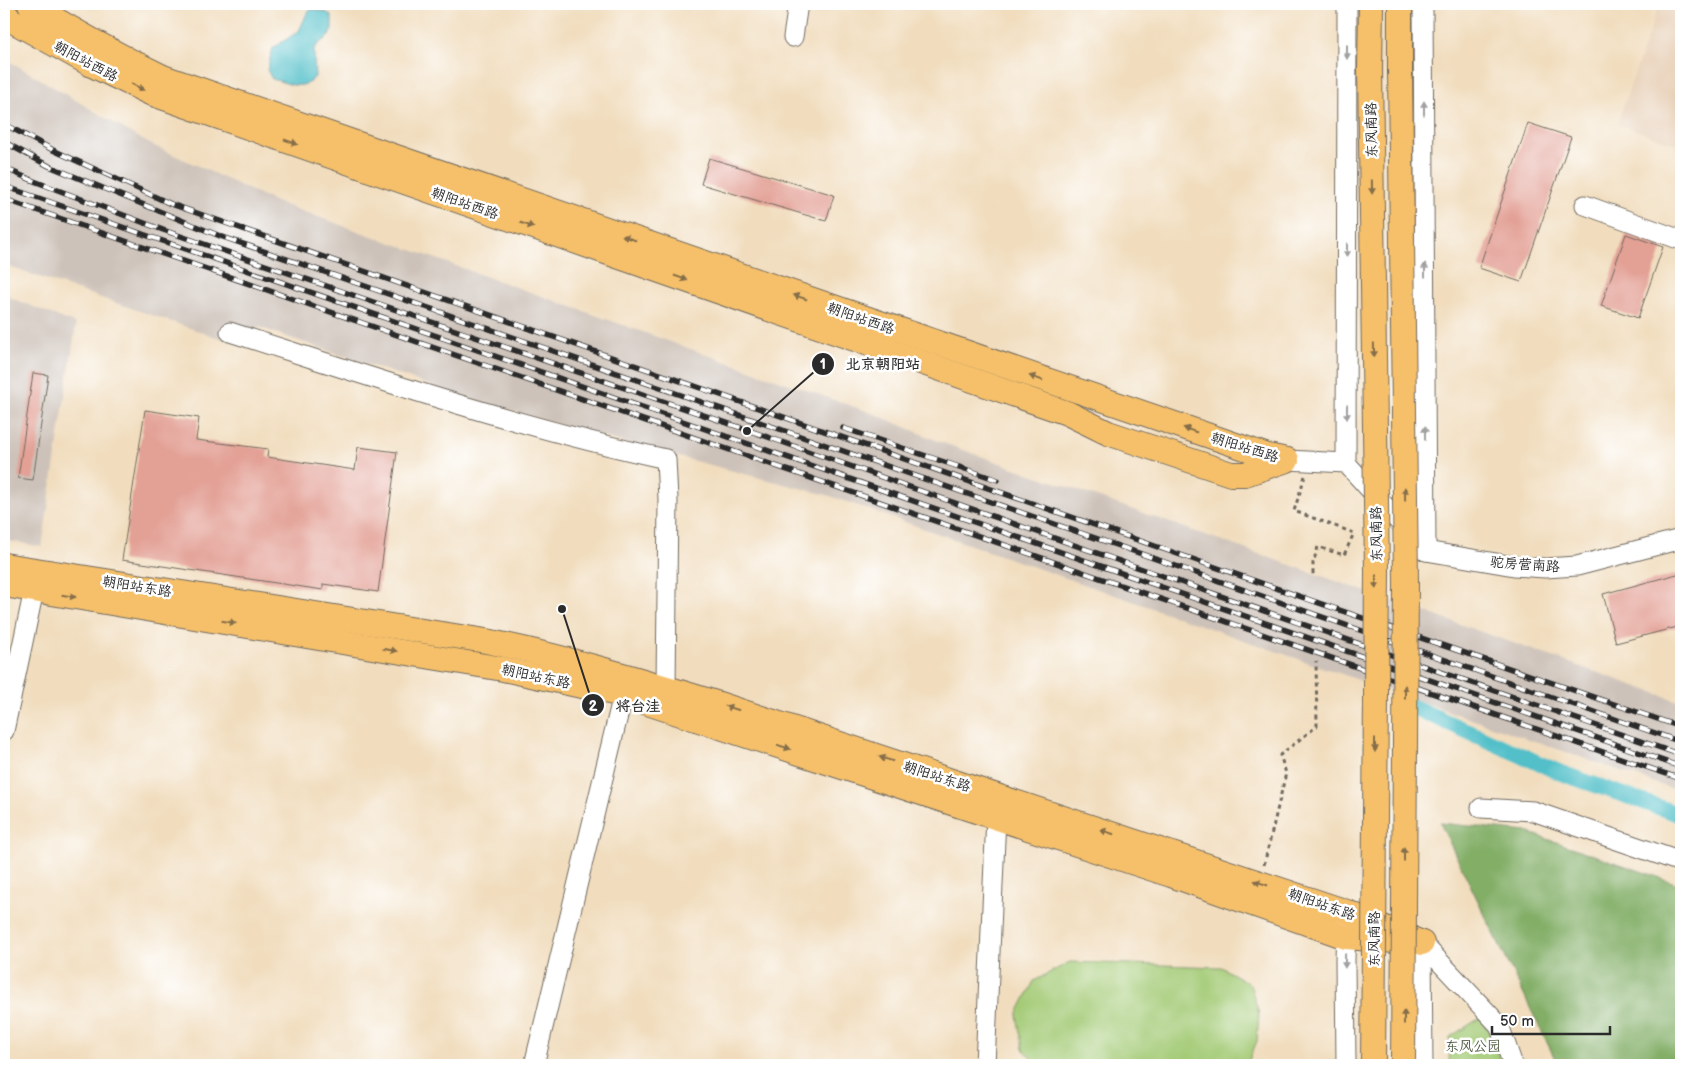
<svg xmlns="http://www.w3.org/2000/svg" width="1685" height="1069" viewBox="0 0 1685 1069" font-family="'Balsamiq Sans','LXGW WenKai TC',sans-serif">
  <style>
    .built { fill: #e7cfb5 }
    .industrial { fill: #cdc2b9 }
    .green { fill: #a3ca74; stroke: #677a50 }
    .forest { fill: #82ae66; stroke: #566c48 }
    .water { fill: #52c0c9; stroke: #3e767a }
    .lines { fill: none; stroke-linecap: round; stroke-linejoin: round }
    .canal { stroke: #52c0c9; stroke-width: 16 }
    .building { fill: #e3a095 }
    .minor-casing { stroke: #70695e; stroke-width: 21 }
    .major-casing { stroke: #70695e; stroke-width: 26 }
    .path { stroke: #70695e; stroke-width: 3; stroke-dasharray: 4 4; stroke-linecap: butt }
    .minor { stroke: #fff; stroke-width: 19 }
    .major { stroke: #f6c06b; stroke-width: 24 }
    .rail-casing { stroke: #2b2b2b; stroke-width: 5.5 }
    .rail { stroke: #fff; stroke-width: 4; stroke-dasharray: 11; stroke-linecap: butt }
    .major-bridge-casing { stroke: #70695e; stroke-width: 26; stroke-linecap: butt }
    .major-bridge { stroke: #f6c06b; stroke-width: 24 }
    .oneway { fill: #a0a0a0 }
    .oneway2 { fill: #866e48 }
    .labels { text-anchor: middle; stroke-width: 5; stroke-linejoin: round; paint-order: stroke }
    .street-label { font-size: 14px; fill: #2b2b2b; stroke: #fff }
    .park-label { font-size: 14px; fill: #4f5b41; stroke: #fff }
    .leader { fill: none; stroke: #2b2b2b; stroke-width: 2 }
    .callout-dot { fill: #2b2b2b; stroke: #fff; stroke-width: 2 }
    .mark-label { font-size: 15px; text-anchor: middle; font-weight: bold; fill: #fff }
    .callout-label { font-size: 15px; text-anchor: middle; font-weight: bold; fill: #2b2b2b; stroke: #fff; stroke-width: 5; stroke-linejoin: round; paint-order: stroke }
  </style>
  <rect width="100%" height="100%" fill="#fff"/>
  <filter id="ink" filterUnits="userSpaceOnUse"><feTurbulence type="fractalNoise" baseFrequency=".02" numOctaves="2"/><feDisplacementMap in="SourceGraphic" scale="10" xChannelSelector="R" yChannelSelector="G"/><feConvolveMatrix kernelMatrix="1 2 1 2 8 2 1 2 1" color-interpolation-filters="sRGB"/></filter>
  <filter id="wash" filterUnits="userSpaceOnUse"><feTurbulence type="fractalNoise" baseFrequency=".0096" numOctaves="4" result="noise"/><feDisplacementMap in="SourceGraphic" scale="20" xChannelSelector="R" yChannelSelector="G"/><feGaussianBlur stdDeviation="1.12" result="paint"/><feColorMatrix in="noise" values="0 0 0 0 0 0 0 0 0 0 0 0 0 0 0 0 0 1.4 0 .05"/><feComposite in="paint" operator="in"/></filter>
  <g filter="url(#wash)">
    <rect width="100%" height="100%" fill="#f1ddbe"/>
    <!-- built -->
    <polygon class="built" points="1659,4 1681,4 1681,146 1617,124"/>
    <!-- industrial -->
    <g class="industrial">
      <polygon points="4,58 148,143 276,202 877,415 940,442 1681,702 1681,792 827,495 621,442 470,399 258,327 254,338 235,332 231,342 4,265"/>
      <polygon points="4,295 76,324 42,547 4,540"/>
    </g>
    <!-- green -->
    <g class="green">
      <polygon points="1070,962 1221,967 1250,984 1259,1014 1257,1041 1247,1065 1038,1065 1023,1049 1017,1015 1034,981"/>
      <polygon points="1480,1018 1497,1041 1502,1065 1449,1065 1450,1037"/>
    </g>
    <!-- forest -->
    <polygon class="forest" points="1440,823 1527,832 1681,885 1681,1065 1558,1065"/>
    <!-- water -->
    <path class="water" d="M312 9 326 12 332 16V29L329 36 317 45 314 51 315 77C302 92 289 83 272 79L267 70 273 48 299 31 307 13Z"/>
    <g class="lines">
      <!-- canal -->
      <polyline class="canal" points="1401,697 1404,703 1561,773 1681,815"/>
    </g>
    <g id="blocks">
      <!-- building -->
      <g class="building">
        <polygon points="1528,123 1571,137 1521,282 1479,268"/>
        <polygon points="709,158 834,195 826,221 701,184"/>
        <polygon points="1626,234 1663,247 1638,318 1601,306"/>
        <polygon points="33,373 48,375 33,480 18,478"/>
        <polygon points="145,410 199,418 196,440 268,449 267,457 355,470 358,447 397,452 378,592 323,584 323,590 122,560"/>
        <polygon points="1681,573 1681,626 1616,643 1603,594"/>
      </g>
    </g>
  </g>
  <g filter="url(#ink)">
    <use href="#blocks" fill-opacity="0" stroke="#70695e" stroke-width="1"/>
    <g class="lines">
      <!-- minor casing -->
      <g class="minor-casing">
        <g id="minor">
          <polyline points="1423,4 1426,551"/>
          <polyline points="793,37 798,4"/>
          <polyline points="1585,205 1681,240"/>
          <path d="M230 332C374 378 518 427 666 459L668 499 666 687"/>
          <polyline points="1287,460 1346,463 1410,534"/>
          <polyline points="1346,463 1347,4"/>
          <polyline points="1426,551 1514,566 1545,568 1577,566 1681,539"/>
          <polyline points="4,731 34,590"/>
          <polyline points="1481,808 1533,811 1681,862"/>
          <polyline points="1422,943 1499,1025 1513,1065"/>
          <polyline points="1422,943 1423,1065"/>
          <polyline points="534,1065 623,695"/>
          <polyline points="985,1065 996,817"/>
          <polyline points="1346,1065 1345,960 1346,924"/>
        </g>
      </g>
      <!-- major casing -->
      <g class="major-casing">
        <g id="major">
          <path d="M30 4C73 31 117 55 163 77L1268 456 1287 460"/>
          <polyline points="4,13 11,20 90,64 150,93 1067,413 1108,433 1231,474 1245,474 1287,460"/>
          <polyline points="1370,69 1371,4"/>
          <polyline points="1400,70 1400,4"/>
          <path d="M4 565 486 641C565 657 642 680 719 704L1347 912 1422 943"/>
          <polyline points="4,585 503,669 623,695 1171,875 1346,937 1395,941"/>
        </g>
      </g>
      <!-- path -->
      <g class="path">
        <polyline points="1305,476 1294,511 1354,533 1344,555 1318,547 1313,563 1313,578"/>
        <polyline points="1264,865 1286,773 1280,755 1317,726 1316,661"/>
      </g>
      <!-- minor -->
      <use href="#minor" class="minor"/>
      <!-- major -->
      <use href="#major" class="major"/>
      <!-- rail casing -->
      <g class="rail-casing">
        <g id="rail">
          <polyline points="4,124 53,150 171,204 1316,602 1681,727"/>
          <polyline points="4,142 49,166 220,236 1133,551 1681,742"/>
          <polyline points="4,168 34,181 163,230 765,436 1131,565 1681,755"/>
          <polyline points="4,186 1681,767"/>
          <polyline points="4,199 1681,779"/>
          <polyline points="843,428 998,480"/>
        </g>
      </g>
      <!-- rail -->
      <use href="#rail" class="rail"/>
      <!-- major-bridge casing -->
      <g class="major-bridge-casing">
        <g id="major-bridge">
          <polyline points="1370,69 1377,572 1373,1065"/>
          <polyline points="1400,70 1406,583 1403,1065"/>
        </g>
      </g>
      <!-- major-bridge -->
      <use href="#major-bridge" class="major-bridge"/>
    </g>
    <!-- one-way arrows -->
    <defs><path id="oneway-solid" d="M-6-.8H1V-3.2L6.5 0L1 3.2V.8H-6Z" transform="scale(1.25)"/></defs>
    <g class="oneway">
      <use href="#oneway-solid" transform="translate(1347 52) rotate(90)"/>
      <use href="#oneway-solid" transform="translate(1424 108) rotate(-90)"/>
      <use href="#oneway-solid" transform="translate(1347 250) rotate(90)"/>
      <use href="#oneway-solid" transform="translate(1425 270) rotate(-90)"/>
      <use href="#oneway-solid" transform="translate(1347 412) rotate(90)"/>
      <use href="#oneway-solid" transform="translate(1425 433) rotate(-90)"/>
      <use href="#oneway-solid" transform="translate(1345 961) rotate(91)"/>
    </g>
    <g class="oneway2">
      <use href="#oneway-solid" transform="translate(138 87) rotate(26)"/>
      <use href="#oneway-solid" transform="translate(291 142) rotate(19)"/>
      <use href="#oneway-solid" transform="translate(1372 187) rotate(89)"/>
      <use href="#oneway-solid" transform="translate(527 225) rotate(19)"/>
      <use href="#oneway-solid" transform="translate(629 238) rotate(-161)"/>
      <use href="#oneway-solid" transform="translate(681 278) rotate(19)"/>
      <use href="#oneway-solid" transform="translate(800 297) rotate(-161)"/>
      <use href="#oneway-solid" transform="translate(1374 350) rotate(89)"/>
      <use href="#oneway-solid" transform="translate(1036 378) rotate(-161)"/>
      <use href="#oneway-solid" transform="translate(1190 430) rotate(-161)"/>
      <use href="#oneway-solid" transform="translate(1405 494) rotate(-91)"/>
      <use href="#oneway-solid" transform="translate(1376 582) rotate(90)"/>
      <use href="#oneway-solid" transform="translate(69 596) rotate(9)"/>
      <use href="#oneway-solid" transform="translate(229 622) rotate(10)"/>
      <use href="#oneway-solid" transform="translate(390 650) rotate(10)"/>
      <use href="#oneway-solid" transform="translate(1405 692) rotate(-90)"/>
      <use href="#oneway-solid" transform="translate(732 708) rotate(-162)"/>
      <use href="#oneway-solid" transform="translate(1375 745) rotate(90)"/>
      <use href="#oneway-solid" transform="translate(784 747) rotate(18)"/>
      <use href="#oneway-solid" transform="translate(886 759) rotate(-162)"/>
      <use href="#oneway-solid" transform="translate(1107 832) rotate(-162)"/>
      <use href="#oneway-solid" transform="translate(1404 854) rotate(-90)"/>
      <use href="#oneway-solid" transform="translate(1261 883) rotate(-161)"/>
      <use href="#oneway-solid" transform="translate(1404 1017) rotate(-90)"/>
    </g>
  </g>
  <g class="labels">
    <!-- street labels -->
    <g class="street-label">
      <text transform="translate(86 61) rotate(28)" y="5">朝阳站西路</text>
      <text transform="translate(1371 130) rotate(-91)" y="5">东风南路</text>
      <text transform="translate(465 203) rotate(19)" y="5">朝阳站西路</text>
      <text transform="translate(861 318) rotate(19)" y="5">朝阳站西路</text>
      <text transform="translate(1245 447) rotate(17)" y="5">朝阳站西路</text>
      <text transform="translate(1376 534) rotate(-91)" y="5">东风南路</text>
      <text transform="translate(1525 564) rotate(4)" y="5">驼房营南路</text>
      <text transform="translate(137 586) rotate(9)" y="5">朝阳站东路</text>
      <text transform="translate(536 676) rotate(12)" y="5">朝阳站东路</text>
      <text transform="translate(937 776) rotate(18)" y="5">朝阳站东路</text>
      <text transform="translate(1322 904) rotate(19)" y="5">朝阳站东路</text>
      <text transform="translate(1374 939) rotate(-90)" y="5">东风南路</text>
    </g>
    <!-- park labels -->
    <g class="park-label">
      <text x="1473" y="1051">东风公园</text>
    </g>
  </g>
  <!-- callouts -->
  <path class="leader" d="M747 431L823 364M562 609L593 705"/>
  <g class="callout-dot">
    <circle cx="747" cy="431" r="5"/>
    <circle cx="562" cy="609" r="5"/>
    <circle cx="823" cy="364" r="12"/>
    <circle cx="593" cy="705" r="12"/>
  </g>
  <g class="mark-label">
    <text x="823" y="369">1</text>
    <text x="593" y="711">2</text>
  </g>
  <g class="callout-label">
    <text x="883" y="369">北京朝阳站</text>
    <text x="638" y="711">将台洼</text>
  </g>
  <!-- margin -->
  <rect width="1685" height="1069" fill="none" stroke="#fff" stroke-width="20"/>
  <!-- scale -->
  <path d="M1492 1026v8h118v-8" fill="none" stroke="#2b2b2b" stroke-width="2.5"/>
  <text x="1500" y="1026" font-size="15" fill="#2b2b2b" stroke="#ffffff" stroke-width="4" paint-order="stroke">50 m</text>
</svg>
